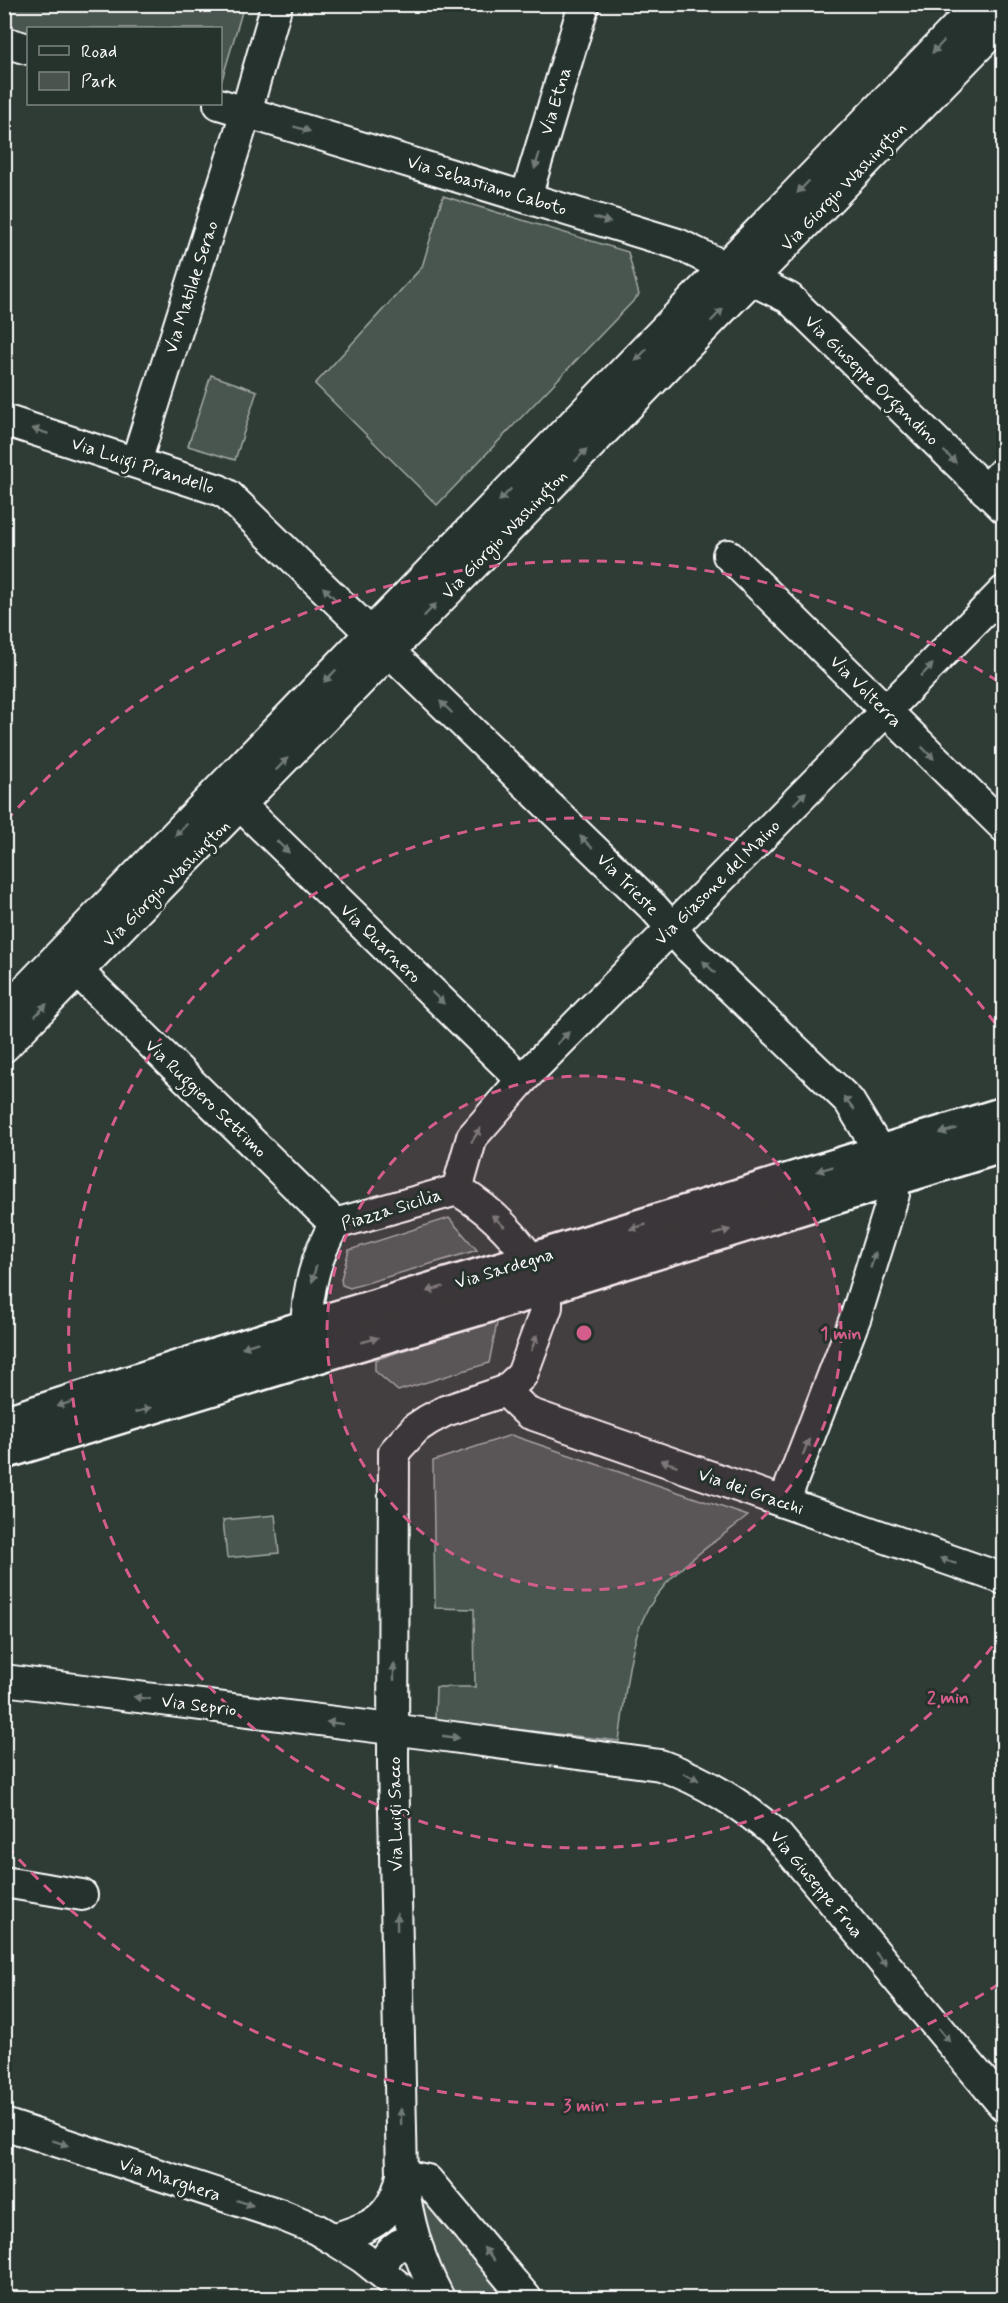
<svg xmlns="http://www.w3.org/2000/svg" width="1008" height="2303" viewBox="0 0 1008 2303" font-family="Mynerve,sans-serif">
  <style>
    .green { fill: #4a544f; stroke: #a4aaa7; stroke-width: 1.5 }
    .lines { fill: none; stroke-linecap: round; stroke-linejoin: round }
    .minor-casing { stroke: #fff; stroke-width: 34 }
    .major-casing { stroke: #fff; stroke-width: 38 }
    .minor { stroke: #26332d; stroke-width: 30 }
    .major { stroke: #26332d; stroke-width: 33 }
    .oneway { fill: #727a76 }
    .ring { fill: none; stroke: #d45d8c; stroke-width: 3; stroke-dasharray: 10 8 }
    .labels { text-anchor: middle; stroke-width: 6; stroke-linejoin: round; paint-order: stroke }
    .street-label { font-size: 18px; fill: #fff; stroke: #26332d }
    .centre { fill: #d45d8c; stroke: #26332d; stroke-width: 3 }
    .ring-label { font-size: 18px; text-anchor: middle; font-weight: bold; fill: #d45d8c; stroke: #26332d; stroke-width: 6; stroke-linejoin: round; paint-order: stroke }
  </style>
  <rect width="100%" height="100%" fill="#2f3b35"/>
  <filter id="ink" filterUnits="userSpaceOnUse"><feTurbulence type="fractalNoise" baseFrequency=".0167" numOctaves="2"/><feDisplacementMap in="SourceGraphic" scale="12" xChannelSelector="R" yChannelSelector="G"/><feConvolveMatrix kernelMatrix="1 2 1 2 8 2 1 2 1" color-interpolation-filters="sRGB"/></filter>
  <g filter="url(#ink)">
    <!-- green -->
    <g class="green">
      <polygon points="4,5 244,5 221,83 220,28 28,28 28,41 5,34"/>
      <polygon points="443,196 628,252 639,295 437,505 315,384 422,267"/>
      <polygon points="211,375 257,391 235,460 188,446"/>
      <polygon points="449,1218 477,1250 350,1288 342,1285 341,1279 349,1250"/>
      <polygon points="498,1318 489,1363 398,1391 375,1371 375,1360"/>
      <path d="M511 1435 748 1516C712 1545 662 1574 643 1619 627 1654 625 1703 619 1741L435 1720 436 1687H475L474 1609 435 1608 433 1461Z"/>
      <polygon points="275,1515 279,1553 227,1558 223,1520"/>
      <polygon points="416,2190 517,2298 450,2298 429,2257"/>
    </g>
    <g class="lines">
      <!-- minor casing -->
      <g class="minor-casing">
        <g id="minor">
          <polyline points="4,42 28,49"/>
          <polyline points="219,104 678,244 789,298 1004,508"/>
          <polyline points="526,197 584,4"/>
          <polyline points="4,420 219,490 228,495 654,908 688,947 849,1101 880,1152"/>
          <polyline points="136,462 246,112 277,4"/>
          <polyline points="985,490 1004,471"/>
          <polyline points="728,555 1004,827"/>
          <polyline points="228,793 522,1080"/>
          <polyline points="63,957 335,1224"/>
          <polyline points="4,1012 979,4"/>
          <polyline points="4,1047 1004,20"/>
          <polyline points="457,1190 472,1137 522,1080 1004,591"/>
          <path d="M306 1327C308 1290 315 1256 335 1224L457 1190C488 1208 511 1231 531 1260"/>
          <polyline points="505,1391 528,1413 1004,1579"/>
          <polyline points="784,1502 856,1316 894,1194 890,1180"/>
          <path d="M4 1680 430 1734 660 1765C705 1781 739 1803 776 1834L1004 2106"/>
          <polyline points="4,1882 82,1895"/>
          <polyline points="4,2124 279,2214 316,2229 333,2239 363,2258 413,2298"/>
          <polyline points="402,2175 427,2180 526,2298"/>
          <path d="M333 2239C373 2226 393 2219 402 2175"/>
          <path d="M383 2273C383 2259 388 2252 400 2244L410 2246 419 2251"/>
          <path d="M439 2298C419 2261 407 2218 402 2175L393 1763 394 1452 416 1428 428 1420 445 1411 505 1391 522 1375 547 1307V1288"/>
        </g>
      </g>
      <!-- major casing -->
      <g class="major-casing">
        <g id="major">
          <polyline points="4,1423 306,1327 531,1260 1004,1114"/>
          <polyline points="4,1452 314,1357 547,1288 573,1278 1004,1145"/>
        </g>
      </g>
      <!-- minor -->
      <use href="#minor" class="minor"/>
      <!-- major -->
      <use href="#major" class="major"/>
    </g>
    <!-- one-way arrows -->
    <defs><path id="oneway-solid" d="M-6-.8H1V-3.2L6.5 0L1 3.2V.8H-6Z" transform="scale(1.5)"/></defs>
    <g class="oneway">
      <use href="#oneway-solid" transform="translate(938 47) rotate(134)"/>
      <use href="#oneway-solid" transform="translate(302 129) rotate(17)"/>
      <use href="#oneway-solid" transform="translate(537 161) rotate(107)"/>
      <use href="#oneway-solid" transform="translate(803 187) rotate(134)"/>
      <use href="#oneway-solid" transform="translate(602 220) rotate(17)"/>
      <use href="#oneway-solid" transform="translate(717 315) rotate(-46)"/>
      <use href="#oneway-solid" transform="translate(641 355) rotate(134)"/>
      <use href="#oneway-solid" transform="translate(40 431) rotate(-162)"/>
      <use href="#oneway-solid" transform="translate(581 455) rotate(-46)"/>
      <use href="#oneway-solid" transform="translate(950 457) rotate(44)"/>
      <use href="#oneway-solid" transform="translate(505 495) rotate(134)"/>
      <use href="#oneway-solid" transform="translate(329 593) rotate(-136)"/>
      <use href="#oneway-solid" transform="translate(430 610) rotate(-46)"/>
      <use href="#oneway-solid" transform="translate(927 670) rotate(-46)"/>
      <use href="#oneway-solid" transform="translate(330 676) rotate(134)"/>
      <use href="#oneway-solid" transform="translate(446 707) rotate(-136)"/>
      <use href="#oneway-solid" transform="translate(928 753) rotate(45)"/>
      <use href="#oneway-solid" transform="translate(282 764) rotate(-46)"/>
      <use href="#oneway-solid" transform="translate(800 798) rotate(-45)"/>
      <use href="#oneway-solid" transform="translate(181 830) rotate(134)"/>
      <use href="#oneway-solid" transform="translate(586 842) rotate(-136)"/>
      <use href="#oneway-solid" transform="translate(283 847) rotate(44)"/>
      <use href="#oneway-solid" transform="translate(709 967) rotate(-136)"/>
      <use href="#oneway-solid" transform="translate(438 998) rotate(44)"/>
      <use href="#oneway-solid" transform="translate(41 1010) rotate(-46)"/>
      <use href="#oneway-solid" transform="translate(563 1038) rotate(-45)"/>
      <use href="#oneway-solid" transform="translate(849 1103) rotate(-130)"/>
      <use href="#oneway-solid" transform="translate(948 1131) rotate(163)"/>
      <use href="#oneway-solid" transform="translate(476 1135) rotate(-57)"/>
      <use href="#oneway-solid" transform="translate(825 1169) rotate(163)"/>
      <use href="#oneway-solid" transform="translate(498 1221) rotate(-137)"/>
      <use href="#oneway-solid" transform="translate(638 1227) rotate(163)"/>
      <use href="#oneway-solid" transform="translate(722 1232) rotate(-17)"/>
      <use href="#oneway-solid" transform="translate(873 1260) rotate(-73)"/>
      <use href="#oneway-solid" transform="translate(314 1274) rotate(104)"/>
      <use href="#oneway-solid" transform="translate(435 1289) rotate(164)"/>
      <use href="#oneway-solid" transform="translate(370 1340) rotate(-16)"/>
      <use href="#oneway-solid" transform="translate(534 1343) rotate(-70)"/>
      <use href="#oneway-solid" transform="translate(250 1345) rotate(162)"/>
      <use href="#oneway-solid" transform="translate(65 1404) rotate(162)"/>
      <use href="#oneway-solid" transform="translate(143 1410) rotate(-17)"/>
      <use href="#oneway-solid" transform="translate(806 1447) rotate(-69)"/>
      <use href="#oneway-solid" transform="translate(669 1463) rotate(-161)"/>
      <use href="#oneway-solid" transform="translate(948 1561) rotate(-161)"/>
      <use href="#oneway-solid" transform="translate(394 1672) rotate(-90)"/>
      <use href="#oneway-solid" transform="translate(142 1698) rotate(-173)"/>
      <use href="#oneway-solid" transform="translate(335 1723) rotate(-173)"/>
      <use href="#oneway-solid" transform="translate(451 1737) rotate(8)"/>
      <use href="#oneway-solid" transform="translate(691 1777) rotate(25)"/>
      <use href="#oneway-solid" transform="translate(397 1922) rotate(-91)"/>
      <use href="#oneway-solid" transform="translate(881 1959) rotate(50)"/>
      <use href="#oneway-solid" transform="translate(944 2035) rotate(50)"/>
      <use href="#oneway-solid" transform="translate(401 2117) rotate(-91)"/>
      <use href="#oneway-solid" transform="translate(60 2143) rotate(18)"/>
      <use href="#oneway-solid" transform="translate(245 2203) rotate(18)"/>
      <use href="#oneway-solid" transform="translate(489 2254) rotate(-130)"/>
    </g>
  </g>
  <!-- distance rings -->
  <circle cx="584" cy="1333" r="257" fill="#d45d8c" fill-opacity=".12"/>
  <g class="ring">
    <circle cx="584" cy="1333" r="257"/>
    <path d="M1003 1632A515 515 0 1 1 1003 1034"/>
    <path d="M999 1984A772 772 0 0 1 6 1845M6 821A772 772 0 0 1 999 682"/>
  </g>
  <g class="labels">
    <!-- street labels -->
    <g class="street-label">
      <text transform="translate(555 101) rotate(-73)" y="6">Via Etna</text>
      <text transform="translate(487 185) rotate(17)" y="6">Via Sebastiano Caboto</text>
      <text transform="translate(843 186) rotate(-46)" y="6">Via Giorgio Washington</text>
      <text transform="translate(191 287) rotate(-72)" y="6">Via Matilde Serao</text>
      <text transform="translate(872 380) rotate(44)" y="6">Via Giuseppe Organdino</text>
      <text transform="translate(143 465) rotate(18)" y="6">Via Luigi Pirandello</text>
      <text transform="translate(504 534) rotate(-46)" y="6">Via Giorgio Washington</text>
      <text transform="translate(866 691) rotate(45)" y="6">Via Volterra</text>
      <text transform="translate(717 882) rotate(-45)" y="6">Via Giasone del Maino</text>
      <text transform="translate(166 883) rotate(-45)" y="6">Via Giorgio Washington</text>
      <text transform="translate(628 884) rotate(45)" y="6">Via Trieste</text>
      <text transform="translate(381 943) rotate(44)" y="6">Via Quarnero</text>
      <text transform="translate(206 1098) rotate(44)" y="6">Via Ruggiero Settimo</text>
      <text transform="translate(391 1209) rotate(-17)" y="6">Piazza Sicilia</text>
      <text transform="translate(504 1268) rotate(-17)" y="6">Via Sardegna</text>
      <text transform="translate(751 1491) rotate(19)" y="6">Via dei Gracchi</text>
      <text transform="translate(199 1705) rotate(7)" y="6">Via Seprio</text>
      <text transform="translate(395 1814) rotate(-91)" y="6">Via Luigi Sacco</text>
      <text transform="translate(817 1884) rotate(50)" y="6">Via Giuseppe Frua</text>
      <text transform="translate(170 2179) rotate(18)" y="6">Via Marghera</text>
    </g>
  </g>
  <circle cx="584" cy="1333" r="9" class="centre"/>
  <g class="ring-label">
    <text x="841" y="1339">1 min</text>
    <text x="948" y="1703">2 min</text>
    <text x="584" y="2111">3 min</text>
  </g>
  <!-- margin -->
  <rect width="1008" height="2303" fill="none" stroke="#26332d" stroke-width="24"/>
  <rect x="12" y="12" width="984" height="2279" fill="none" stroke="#fff" stroke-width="2" filter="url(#ink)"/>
  <!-- legend -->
  <rect x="27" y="27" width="195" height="78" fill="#26332d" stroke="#7d8581" stroke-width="1.5"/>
  <rect x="39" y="46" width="30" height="9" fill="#26332d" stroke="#7d8581" stroke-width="1.5"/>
  <text x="81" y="57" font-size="18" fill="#ffffff">Road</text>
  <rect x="39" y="72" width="30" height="18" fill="#4a544f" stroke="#7d8581" stroke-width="1.5"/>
  <text x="81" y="87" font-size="18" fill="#ffffff">Park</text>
</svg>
